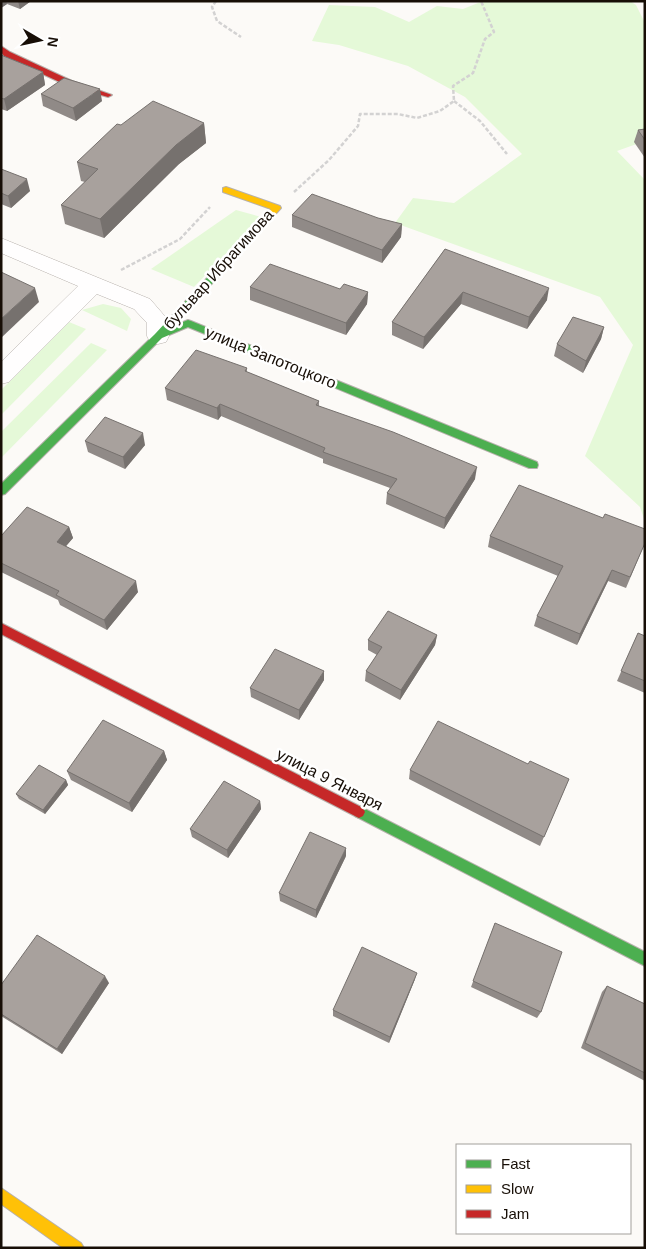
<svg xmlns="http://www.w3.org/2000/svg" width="646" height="1249" viewBox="0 0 646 1249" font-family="Helvetica,sans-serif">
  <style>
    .green { fill: #e5f9d8 }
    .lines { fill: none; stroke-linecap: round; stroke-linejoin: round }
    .street-casing { stroke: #b7b1ac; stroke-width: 1 }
    .fast-casing { stroke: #b7b1ac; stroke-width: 2 }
    .slow-casing { stroke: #b7b1ac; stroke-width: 2 }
    .jam-casing { stroke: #b7b1ac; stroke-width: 2 }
    .path { stroke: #d3d2d2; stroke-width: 2.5; stroke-dasharray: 4 2; stroke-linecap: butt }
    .street { fill: #fffefe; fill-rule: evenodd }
    .fast { fill: #4caf50; fill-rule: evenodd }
    .slow { fill: #ffc107; fill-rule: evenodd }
    .jam { fill: #c62828; fill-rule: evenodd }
    .wall { fill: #908a87 }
    .shaded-wall { fill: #76716e }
    .building { fill: #a8a19d; stroke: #76716e }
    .labels { text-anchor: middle; stroke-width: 5; stroke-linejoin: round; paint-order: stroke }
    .street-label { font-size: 16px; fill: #170e06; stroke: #fff }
  </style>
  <rect width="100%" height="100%" fill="#fcfaf7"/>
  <!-- green -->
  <g class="green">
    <polygon points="483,1 630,1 636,5 645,23 645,141 617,151 645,180 645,522 640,507 585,456 633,345 600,297 395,223 413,198 454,203 522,154 465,97 408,66 339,45 312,41 329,5 375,7 409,22 437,6 463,9"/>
    <polygon points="236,210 261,217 194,287 151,269"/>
    <polygon points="103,304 121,308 131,319 127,331 82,310"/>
    <polygon points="69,322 86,329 1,415 1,390"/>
    <polygon points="91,343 107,350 1,458 1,432"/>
  </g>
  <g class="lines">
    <!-- street casing -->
    <g class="street-casing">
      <polygon id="street" points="1,238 150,299 169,321 169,336 166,342 158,344 150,342 147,336 147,323 134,309 97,294 9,382 1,384 1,362 78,286 1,253"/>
    </g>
    <!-- fast casing -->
    <g class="fast-casing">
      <g id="fast">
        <polygon points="249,235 253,238 252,240 173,326 188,320 191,321 537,462 538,465 537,468 529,468 188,327 162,338 5,494 1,495 1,484 155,334 246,236"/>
        <polygon points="359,806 645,952 645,966 355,816 353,812 355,808"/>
      </g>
    </g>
    <!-- slow casing -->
    <g class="slow-casing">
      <g id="slow">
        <polygon points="226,187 280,206 281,208 252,240 246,240 246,236 271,209 223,192 223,188"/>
        <polygon points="1,1188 81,1243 84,1248 63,1248 1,1204"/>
      </g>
    </g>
    <!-- jam casing -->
    <g class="jam-casing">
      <g id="jam">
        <polygon points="1,46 10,52 72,81 112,95 108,97 66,85 4,56 1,52"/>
        <polygon points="1,623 363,808 365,812 363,816 359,818 355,816 1,634"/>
      </g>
    </g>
    <!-- path -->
    <g class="path">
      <polyline points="216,1 212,7 217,21 241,37"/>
      <polyline points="454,101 480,121 507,154"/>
      <polyline points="294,192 329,160 358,126 360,114 398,114 417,118 440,111 454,101 453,86 473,73 485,39 494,32 481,1"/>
      <polyline points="121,270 180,239 210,207"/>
    </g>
    <!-- street -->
    <use href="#street" class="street"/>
    <!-- fast -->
    <use href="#fast" class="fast"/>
    <!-- slow -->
    <use href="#slow" class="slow"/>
    <!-- jam -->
    <use href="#jam" class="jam"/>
  </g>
  <!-- wall -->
  <g class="wall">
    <polygon points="1,1 31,1 20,9 7,4 1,8"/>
    <polygon points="1,55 43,72 45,85 7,111 1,109"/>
    <polygon points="41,94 102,101 76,121 43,106"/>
    <polygon points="204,123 206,143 179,164 104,238 65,224 61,205 85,182 81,181 77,162 121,125"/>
    <polygon points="645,129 645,158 634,142 638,130"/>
    <polygon points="1,169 30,191 11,208 1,204"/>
    <polygon points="292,215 402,224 401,237 382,263 292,227"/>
    <polygon points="445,249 547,300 527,329 461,304 423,349 392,335 392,322"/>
    <polygon points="250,287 340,289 368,292 367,304 346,335 250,300"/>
    <polygon points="604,327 601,339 583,373 554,356 557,344"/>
    <polygon points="247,368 247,372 319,401 319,406 475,479 444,529 386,504 387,493 390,488 323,463 323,459 221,416 218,420 167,400 165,388"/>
    <polygon points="85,441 145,445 125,469 88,452"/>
    <polygon points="69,527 73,538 66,546 138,592 107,630 60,605 58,600 1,572 1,536"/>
    <polygon points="490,536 645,543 626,588 608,581 577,645 534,626 537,616 558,576 488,547"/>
    <polygon points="638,633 645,636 645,693 617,681"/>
    <polygon points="437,635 435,645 400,700 365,681 366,671 377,655 368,650 368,640"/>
    <polygon points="324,680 299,720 251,697 250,688"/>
    <polygon points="164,751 167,760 132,812 71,780 67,771"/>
    <polygon points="528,764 569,779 540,846 409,779 410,770"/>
    <polygon points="66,780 68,785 45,814 19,799 16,794"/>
    <polygon points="260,801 261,809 228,858 192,837 190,829"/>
    <polygon points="346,856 316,918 280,901 279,893"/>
    <polygon points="495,923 541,1012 537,1018 471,987"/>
    <polygon points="415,979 389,1043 333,1016 333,1010"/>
    <polygon points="109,983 62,1054 1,1016 1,985"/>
    <polygon points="607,986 645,1004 645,1081 581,1048 602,992"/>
  </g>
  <!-- shaded-wall -->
  <g class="shaded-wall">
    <polygon points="1,1 6,1 7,4 1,8"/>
    <polygon points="18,1 31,1 20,9"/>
    <polygon points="43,72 45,85 7,111 4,99"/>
    <polygon points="100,89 102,101 76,121 73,108"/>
    <polygon points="204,123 206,143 179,164 104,238 100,219 176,145"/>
    <polygon points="27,179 30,191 11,208 8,196"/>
    <polygon points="402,224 401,237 382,263 382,250"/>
    <polygon points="35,288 39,302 1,338 1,319"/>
    <polygon points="549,288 547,300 527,329 529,317"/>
    <polygon points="368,292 367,304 346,335 346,323"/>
    <polygon points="463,292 461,304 423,349 424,337"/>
    <polygon points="604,327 601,339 583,373 586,361"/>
    <polygon points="220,404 221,416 218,420 217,408"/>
    <polygon points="143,433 145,445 125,469 123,457"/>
    <polygon points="477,467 475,479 444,529 445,518"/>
    <polygon points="69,527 73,538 60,553 57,542"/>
    <polygon points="612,570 608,581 577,645 580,634"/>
    <polygon points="136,581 138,592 107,630 104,620"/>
    <polygon points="437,635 435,645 400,700 401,690"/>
    <polygon points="324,671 324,680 299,720 299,710"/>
    <polygon points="164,751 167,760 132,812 129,803"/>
    <polygon points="66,780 68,785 45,814 43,810"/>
    <polygon points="260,801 261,809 228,858 227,850"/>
    <polygon points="346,848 346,856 316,918 316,910"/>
    <polygon points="417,973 415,979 389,1043 390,1037"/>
    <polygon points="105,976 109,983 62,1054 57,1049"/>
  </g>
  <!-- building -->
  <g class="building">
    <polygon points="1,55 43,72 4,99 1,98"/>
    <polygon points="64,78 100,89 73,108 41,94"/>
    <polygon points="153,101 204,123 176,145 100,219 61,205 98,169 77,162 117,124 121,125"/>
    <polygon points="645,129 645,140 638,130"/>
    <polygon points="1,169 27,179 8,196 1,193"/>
    <polygon points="312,194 378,218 402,224 382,250 292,215"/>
    <polygon points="445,249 549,288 529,317 463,292 424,337 392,322"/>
    <polygon points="270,264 340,289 344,284 368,292 346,323 250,287"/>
    <polygon points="1,272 35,288 1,319"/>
    <polygon points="573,317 604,327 586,361 557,344"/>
    <polygon points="196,350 247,368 245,371 319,401 316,405 393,432 477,467 445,518 387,493 397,479 323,452 325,448 220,404 217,408 165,388"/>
    <polygon points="105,417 143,433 123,457 85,441"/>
    <polygon points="519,485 603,518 605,514 645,529 645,543 630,577 612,570 580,634 537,616 563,566 490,536"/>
    <polygon points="27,507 69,527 57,542 136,581 104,620 56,595 59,591 1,563 1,536"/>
    <polygon points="388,611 437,635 401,690 366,671 382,647 368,640"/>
    <polygon points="638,633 645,636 645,681 621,671"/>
    <polygon points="275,649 324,671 299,710 250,688"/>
    <polygon points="103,720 164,751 129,803 67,771"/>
    <polygon points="438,721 528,764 530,761 569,779 544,837 410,770"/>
    <polygon points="39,765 66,780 43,810 16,794"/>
    <polygon points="224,781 260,801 227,850 190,829"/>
    <polygon points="310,832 346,848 316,910 279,893"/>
    <polygon points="495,923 562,952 541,1012 473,981"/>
    <polygon points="37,935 105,976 57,1049 1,1014 1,985"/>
    <polygon points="362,947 417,973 390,1037 333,1010"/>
    <polygon points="607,986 645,1004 645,1073 585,1043"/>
  </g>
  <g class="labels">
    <!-- street labels -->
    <g class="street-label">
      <text transform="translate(218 269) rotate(-48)" y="6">бульвар Ибрагимова</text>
      <text transform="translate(271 357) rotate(22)" y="6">улица Запотоцкого</text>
      <text transform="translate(330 779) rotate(27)" y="6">улица 9 Января</text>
    </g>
  </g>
  <!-- border -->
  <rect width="646" height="1249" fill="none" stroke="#170e06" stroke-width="5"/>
  <!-- legend -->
  <rect x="456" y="1144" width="175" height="90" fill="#ffffff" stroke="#a29f9b"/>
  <rect x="466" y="1160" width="25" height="8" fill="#4caf50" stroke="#a29f9b"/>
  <text x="501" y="1169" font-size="15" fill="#170e06">Fast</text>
  <rect x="466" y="1185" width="25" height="8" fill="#ffc107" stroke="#a29f9b"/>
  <text x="501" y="1194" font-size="15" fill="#170e06">Slow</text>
  <rect x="466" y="1210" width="25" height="8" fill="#c62828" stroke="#a29f9b"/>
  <text x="501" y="1219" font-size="15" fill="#170e06">Jam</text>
  <!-- north arrow -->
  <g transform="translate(40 40) rotate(99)" stroke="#ffffff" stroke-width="4" paint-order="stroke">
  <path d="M0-4L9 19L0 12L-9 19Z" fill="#170e06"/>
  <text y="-8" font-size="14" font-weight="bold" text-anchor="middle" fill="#170e06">N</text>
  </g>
</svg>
